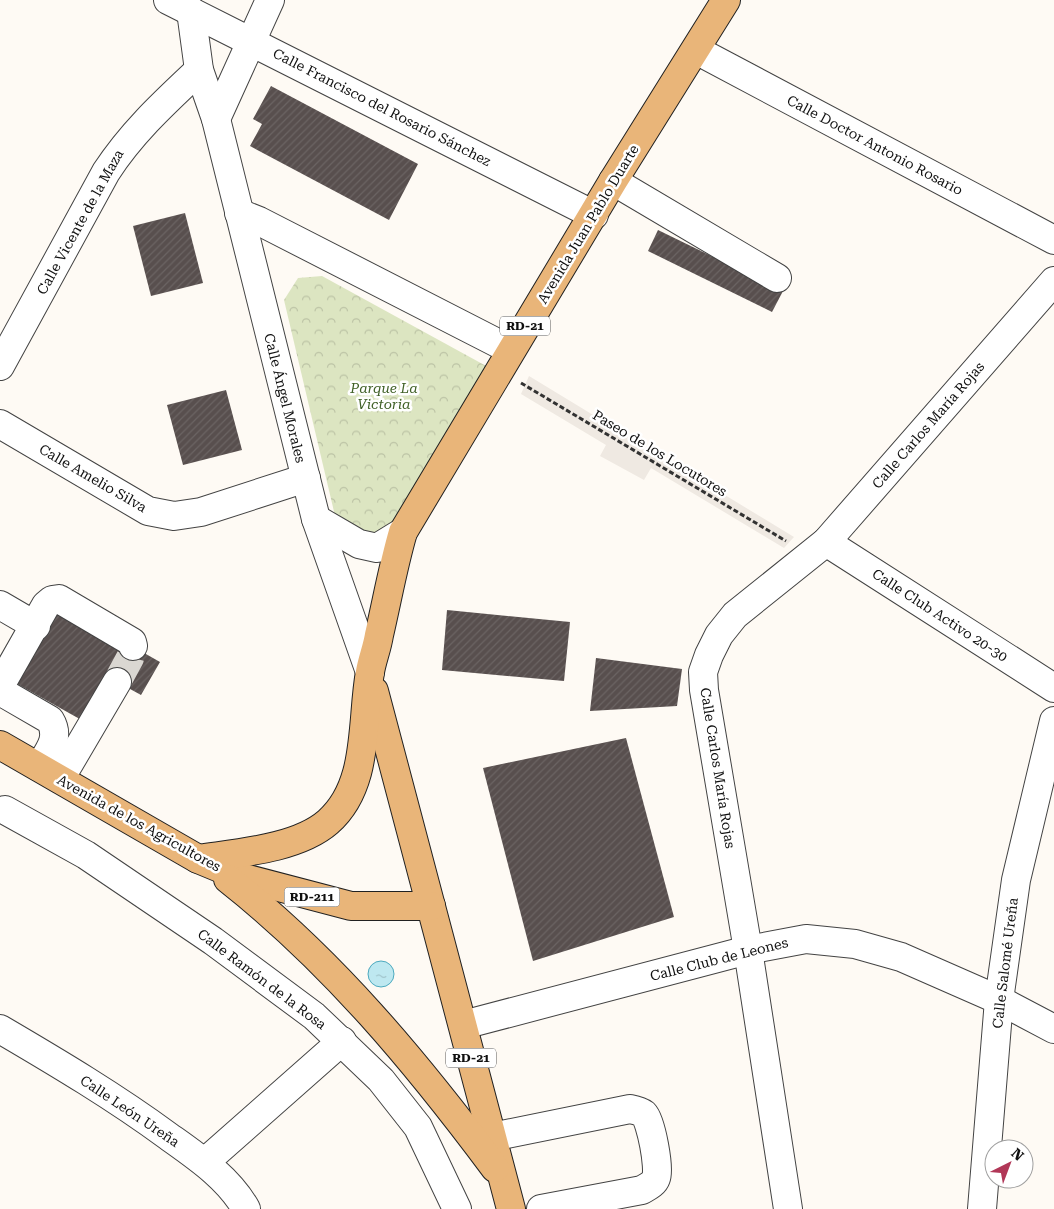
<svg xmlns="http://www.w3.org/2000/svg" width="1054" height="1209" viewBox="0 0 1054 1209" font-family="'Roboto Serif',serif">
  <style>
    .park { fill: url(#park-crowns) }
    .plaza { fill: #efe9e2 }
    .water { fill: url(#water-ripples); stroke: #4daabf }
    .building { fill: url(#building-hatch) }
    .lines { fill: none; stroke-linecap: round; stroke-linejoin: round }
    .minor-tunnel { stroke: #dad7d2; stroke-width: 28; stroke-dasharray: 28 14; stroke-linecap: butt }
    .minor-casing { stroke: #434343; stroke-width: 30 }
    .major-casing { stroke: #212121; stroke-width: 30 }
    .path { stroke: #323232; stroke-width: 3; stroke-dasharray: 5 2.5; stroke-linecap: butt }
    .minor { stroke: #fff; stroke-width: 28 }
    .major { stroke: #e9b579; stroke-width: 28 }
    .labels { text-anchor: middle; stroke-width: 5; stroke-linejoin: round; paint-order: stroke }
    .shield { fill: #fff; stroke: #585858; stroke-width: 1 }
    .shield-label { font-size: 12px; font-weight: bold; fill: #101010 }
    .street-label { font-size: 14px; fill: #101010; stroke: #fff }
    .park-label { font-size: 14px; font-style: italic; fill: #406127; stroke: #fff }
  </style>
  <defs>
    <pattern id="park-crowns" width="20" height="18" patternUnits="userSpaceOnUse" patternTransform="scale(1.25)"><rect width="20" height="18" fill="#dce5c1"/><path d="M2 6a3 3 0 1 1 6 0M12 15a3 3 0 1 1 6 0" fill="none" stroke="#bcc3a5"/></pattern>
    <pattern id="water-ripples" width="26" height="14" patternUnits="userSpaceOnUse" patternTransform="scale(1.25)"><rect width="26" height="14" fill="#bee8f0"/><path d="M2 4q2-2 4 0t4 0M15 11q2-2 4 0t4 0" fill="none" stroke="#a2c6cd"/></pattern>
    <pattern id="building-hatch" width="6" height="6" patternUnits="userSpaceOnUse" patternTransform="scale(1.25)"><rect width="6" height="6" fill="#584f4e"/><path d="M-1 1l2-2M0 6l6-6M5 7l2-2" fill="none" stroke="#6b6463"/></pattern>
  </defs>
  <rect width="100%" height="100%" fill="#fefaf4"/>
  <!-- park -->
  <polygon class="park" points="322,276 488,367 386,537 375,537 336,520 284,300 298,278"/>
  <!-- plaza -->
  <polygon class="plaza" points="529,376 794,537 784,548 651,468 644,480 600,456 606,445 521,394"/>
  <!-- water -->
  <circle class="water" cx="381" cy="974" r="13"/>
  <!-- building -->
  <g class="building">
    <polygon points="271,86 418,164 389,220 250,146 262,124 253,119"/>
    <polygon points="185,213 203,283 151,296 133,226"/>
    <polygon points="658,230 783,291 772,312 648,251"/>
    <polygon points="226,390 242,450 183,465 167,405"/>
    <polygon points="56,603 160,662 141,695 110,678 85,722 12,681"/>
    <polygon points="447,610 570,622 564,681 442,670"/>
    <polygon points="596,658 682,669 677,706 590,711"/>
    <polygon points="626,738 674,917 533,961 483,768"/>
  </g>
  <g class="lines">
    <!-- minor-tunnel -->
    <polyline class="minor-tunnel" points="117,682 130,658 133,646"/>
    <!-- minor casing -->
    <g class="minor-casing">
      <g id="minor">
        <polyline points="168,0 594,215"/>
        <polyline points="191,11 199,70 216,119 316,519 370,672"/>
        <polyline points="696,50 1054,240"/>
        <polyline points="216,119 270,0"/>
        <polyline points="613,181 777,278"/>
        <polyline points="239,213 259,221 511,350"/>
        <path d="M0 366 106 172C132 132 165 102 199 70"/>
        <polyline points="0,424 148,511 174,516 201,512 306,478"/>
        <polyline points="316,519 359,544 377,548 403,532"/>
        <polyline points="826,542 1054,688"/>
        <polyline points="0,605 36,626"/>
        <polyline points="0,686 46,605 52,600 59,599 132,642 133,646"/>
        <path d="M0 691 50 720C61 738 48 752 39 767"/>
        <polyline points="60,779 117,682"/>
        <polyline points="5,810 86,855 213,941 314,1016 381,1080 418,1127 457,1209"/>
        <polyline points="463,1025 748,950 806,939 855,944 901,957 999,1000 1054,1029"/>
        <path d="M0 1029C58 1063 115 1097 168 1136 196 1156 229 1178 246 1209"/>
        <path d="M492 1137 630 1109C635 1110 640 1111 644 1114 651 1121 660 1169 656 1178 654 1184 647 1187 642 1190L541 1209"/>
        <polyline points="205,1162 342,1041"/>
        <polyline points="788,1209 748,950 704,690 703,672 709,655 719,635 735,615 826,542 1054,281"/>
        <polyline points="982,1209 999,1000 1016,880 1054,721"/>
      </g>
    </g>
    <!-- major casing -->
    <g class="major-casing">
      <g id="major">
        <polyline points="374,691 511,1209"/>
        <polyline points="0,745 198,859 244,878 351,906 431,906"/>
        <path d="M198 859C237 853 297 849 328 822 370 785 361 722 370 672 372 660 377 648 379 635 387 601 393 566 403 532L613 181 726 0"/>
        <path d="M228 879C332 961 416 1062 495 1168"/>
      </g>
    </g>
    <!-- path -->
    <polyline class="path" points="521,383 786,541"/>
    <!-- minor -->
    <use href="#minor" class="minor"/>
    <!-- major -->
    <use href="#major" class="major"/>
  </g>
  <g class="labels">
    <!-- shield labels -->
    <g class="shield">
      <rect x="500" y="316.5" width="50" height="19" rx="4"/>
      <rect x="284.5" y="887.5" width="55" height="19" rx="4"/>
      <rect x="446" y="1048.5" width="50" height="19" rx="4"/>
    </g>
    <g class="shield-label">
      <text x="525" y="330">RD-21</text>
      <text x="312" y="901">RD-211</text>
      <text x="471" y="1062">RD-21</text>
    </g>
    <!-- street labels -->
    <g class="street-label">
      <text transform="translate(382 107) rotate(27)" y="5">Calle Francisco del Rosario Sánchez</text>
      <text transform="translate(875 145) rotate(28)" y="5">Calle Doctor Antonio Rosario</text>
      <text transform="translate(80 222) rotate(-61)" y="5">Calle Vicente de la Maza</text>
      <text transform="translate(588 224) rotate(-59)" y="5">Avenida Juan Pablo Duarte</text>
      <text transform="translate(285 398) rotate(76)" y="5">Calle Ángel Morales</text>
      <text transform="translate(928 425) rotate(-49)" y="5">Calle Carlos María Rojas</text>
      <text transform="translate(660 453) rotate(31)" y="5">Paseo de los Locutores</text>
      <text transform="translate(93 478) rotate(30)" y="5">Calle Amelio Silva</text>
      <text transform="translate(940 615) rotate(33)" y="5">Calle Club Activo 20-30</text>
      <text transform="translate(718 768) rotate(81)" y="5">Calle Carlos María Rojas</text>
      <text transform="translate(139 823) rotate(29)" y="5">Avenida de los Agricultores</text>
      <text transform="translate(719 959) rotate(-14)" y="5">Calle Club de Leones</text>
      <text transform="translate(1005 963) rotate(-83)" y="5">Calle Salomé Ureña</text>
      <text transform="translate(262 979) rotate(37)" y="5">Calle Ramón de la Rosa</text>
      <text transform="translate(130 1111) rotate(34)" y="5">Calle León Ureña</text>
    </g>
    <!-- park labels -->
    <g class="park-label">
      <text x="384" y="393">Parque La<tspan x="384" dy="16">Victoria</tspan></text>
    </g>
  </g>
  <!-- north arrow -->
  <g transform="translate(1009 1164) rotate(42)"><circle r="24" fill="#ffffff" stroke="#9f9f9f"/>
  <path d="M0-4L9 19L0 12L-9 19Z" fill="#b13757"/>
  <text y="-8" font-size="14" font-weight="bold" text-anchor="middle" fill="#101010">N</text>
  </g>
</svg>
